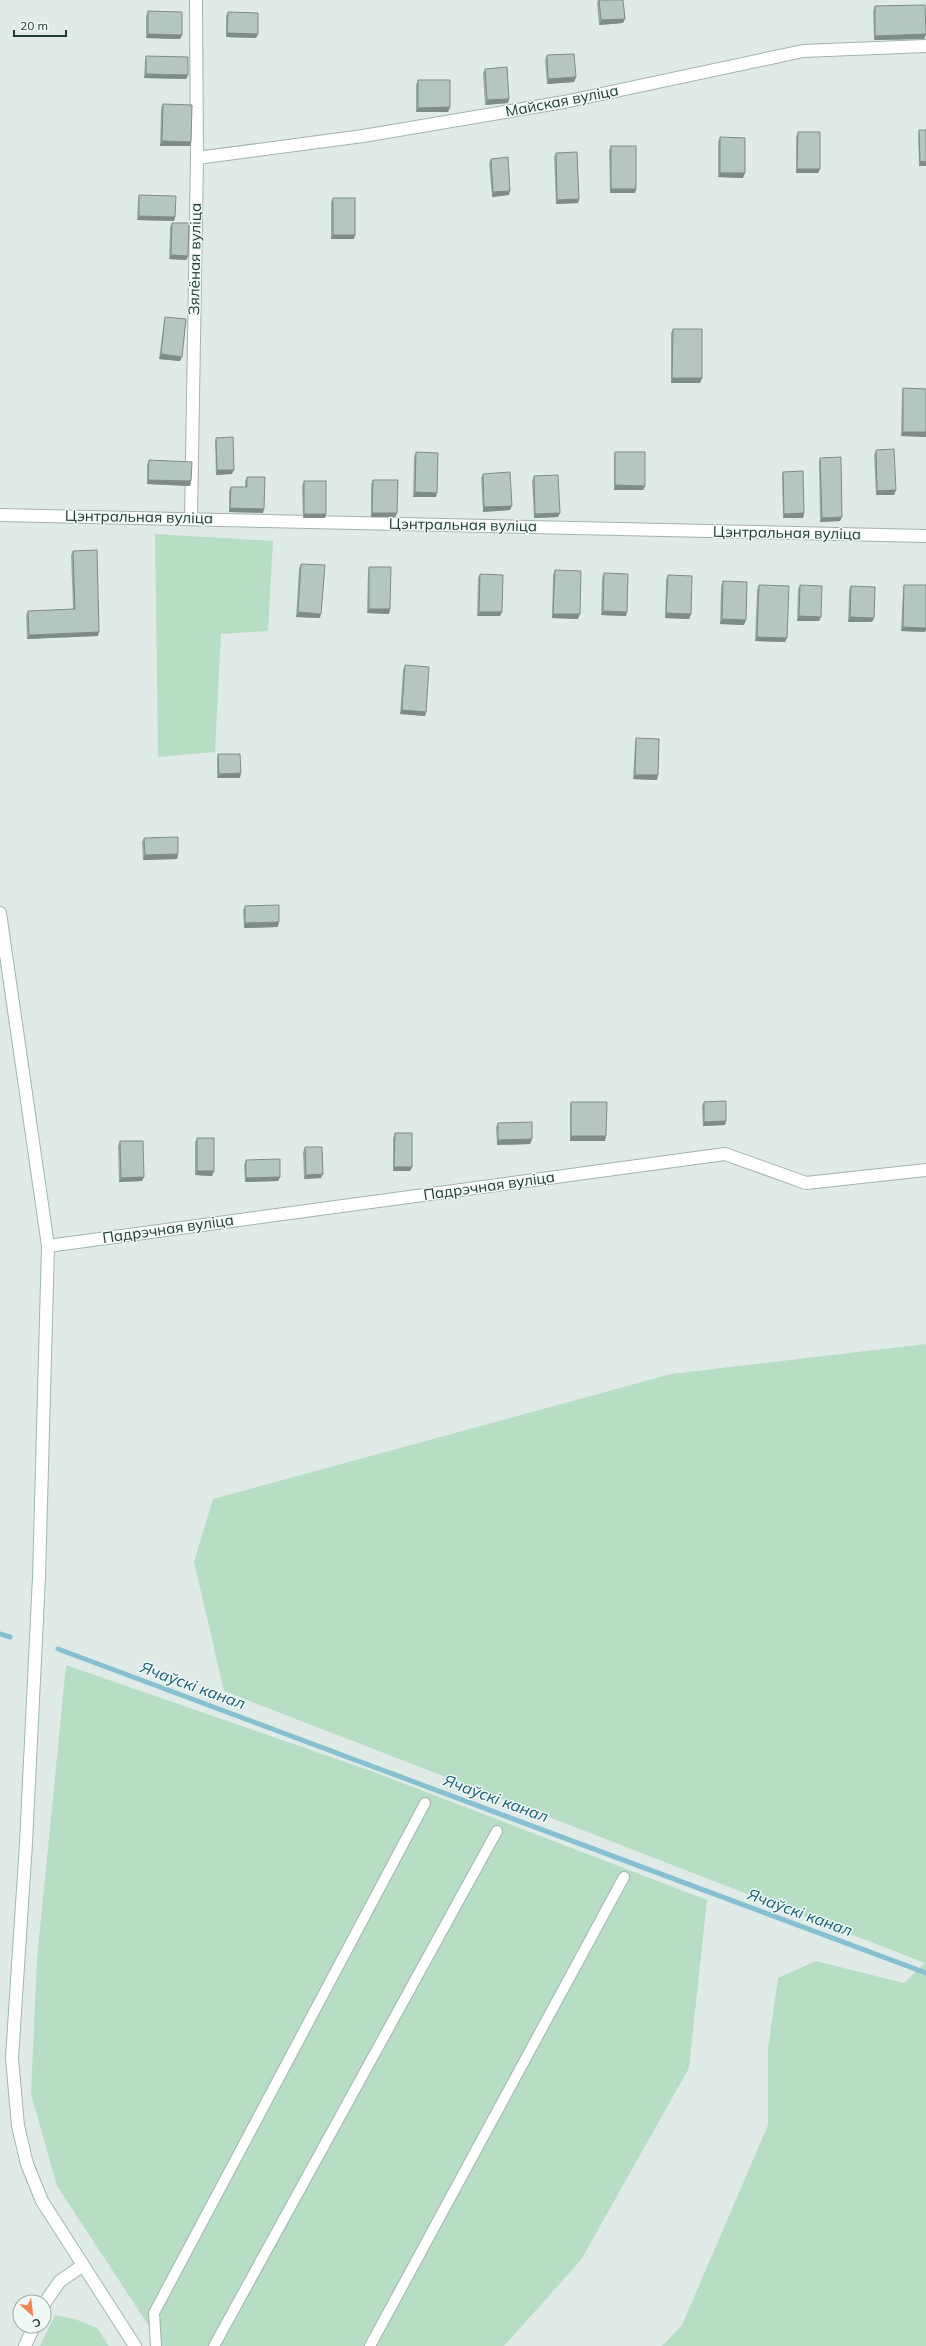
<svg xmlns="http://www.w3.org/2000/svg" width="926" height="2346" viewBox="0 0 926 2346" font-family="Mulish,sans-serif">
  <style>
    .green { fill: #b8ddc5 }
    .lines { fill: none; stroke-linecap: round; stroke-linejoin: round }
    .stream { stroke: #87c1d1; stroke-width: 5 }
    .service-casing { stroke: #a3b3ae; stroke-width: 12 }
    .minor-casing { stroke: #a3b3ae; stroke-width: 14 }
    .secondary-casing { stroke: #9fb7b0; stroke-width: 14 }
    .service { stroke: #fff; stroke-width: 10 }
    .minor { stroke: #fff; stroke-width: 12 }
    .secondary { stroke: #fff; stroke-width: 12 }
    .wall { fill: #9caaa5 }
    .shaded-wall { fill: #7f8b86 }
    .building { fill: #b5c6c0; stroke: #7f8b86 }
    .labels { text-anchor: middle; stroke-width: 3; stroke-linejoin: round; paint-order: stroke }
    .street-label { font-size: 15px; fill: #213c36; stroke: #f0f8f5 }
    .water-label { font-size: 16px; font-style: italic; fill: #1a6278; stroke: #f0f8f5 }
  </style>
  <rect width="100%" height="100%" fill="#e0ebe7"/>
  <!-- green -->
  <g class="green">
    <polygon points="155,534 273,541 268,631 221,634 215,752 158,757"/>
    <polygon points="926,1344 926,2346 662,2346 682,2325 768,2125 768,2048 778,1978 816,1961 904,1983 925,1963 224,1691 194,1562 213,1499 671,1374"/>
    <polygon points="66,1665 374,1772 707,1900 689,2068 581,2260 504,2346 162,2346 57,2186 31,2094 37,1959"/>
    <polygon points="55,2315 75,2319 97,2328 109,2346 40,2346"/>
  </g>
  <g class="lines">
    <!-- stream -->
    <g class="stream">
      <polyline points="0,1634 10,1637"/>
      <polyline points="58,1649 926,1973"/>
    </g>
    <!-- service casing -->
    <g class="service-casing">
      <g id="service">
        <polyline points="156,2346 154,2313 425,1803"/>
        <polyline points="214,2346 497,1831"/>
        <polyline points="370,2346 624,1877"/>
      </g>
    </g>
    <!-- minor casing -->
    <g class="minor-casing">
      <g id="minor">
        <polyline points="197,158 363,136 564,102 803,51 926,46"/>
        <polyline points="0,515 926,536"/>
        <polyline points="191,518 197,158 196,0"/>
        <polyline points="48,1246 725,1154 806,1183 926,1170"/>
        <polyline points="44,2304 60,2281 82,2266"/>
        <polyline points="25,2346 34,2326"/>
      </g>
    </g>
    <!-- secondary casing -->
    <g class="secondary-casing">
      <polyline id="secondary" points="0,913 48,1246 39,1577 26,1843 12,2058 18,2126 27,2164 42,2201 135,2346"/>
    </g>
    <!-- service -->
    <use href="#service" class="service"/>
    <!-- minor -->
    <use href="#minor" class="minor"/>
    <!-- secondary -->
    <use href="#secondary" class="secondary"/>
  </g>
  <!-- wall -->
  <g class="wall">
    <polygon points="598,0 623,0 625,19 623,23 599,25 597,3"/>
    <polygon points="875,6 926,34 924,39 874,40 873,11"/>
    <polygon points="148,11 182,35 180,39 146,38 146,16"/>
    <polygon points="228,12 258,34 256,38 226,37 226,16"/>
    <polygon points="547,55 576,77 574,82 547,84 545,60"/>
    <polygon points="146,56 188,75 186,79 144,78 145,60"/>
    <polygon points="485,69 509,99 508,103 485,105 483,73"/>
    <polygon points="418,80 450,107 448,112 416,112 416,85"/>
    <polygon points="163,104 191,142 190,146 160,146 161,108"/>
    <polygon points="919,130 926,166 919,166 918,134"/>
    <polygon points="798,132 820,169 818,173 796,173 796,137"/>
    <polygon points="720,137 743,178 718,177 718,142"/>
    <polygon points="611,146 636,189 635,193 610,193 609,150"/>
    <polygon points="556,153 579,199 578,203 556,204 554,157"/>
    <polygon points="491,159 509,195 492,197 489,163"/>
    <polygon points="139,195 175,217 174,221 137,220 138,199"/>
    <polygon points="333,198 354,239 331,239 331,202"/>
    <polygon points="172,223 188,256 186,260 169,259 170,227"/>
    <polygon points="165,317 180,361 159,359 164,321"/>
    <polygon points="673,329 702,378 700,383 671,383 671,333"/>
    <polygon points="903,388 926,389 926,437 901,436 902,393"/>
    <polygon points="216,438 232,474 216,475 215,442"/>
    <polygon points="876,450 894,495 876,495 874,455"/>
    <polygon points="416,452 436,497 413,497 414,457"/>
    <polygon points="615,452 645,486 643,490 614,490 614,457"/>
    <polygon points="820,458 840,521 820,522 819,462"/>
    <polygon points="149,460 191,481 190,486 147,484 147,465"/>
    <polygon points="783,472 804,513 803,518 783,518 782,476"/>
    <polygon points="483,474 510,510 483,512 481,478"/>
    <polygon points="534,476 558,517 534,518 532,481"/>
    <polygon points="247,477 263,513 229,512 229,491 231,487 245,487 245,481"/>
    <polygon points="373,480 397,513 395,517 371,517 371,484"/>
    <polygon points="304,481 326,514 325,518 303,518 302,486"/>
    <polygon points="73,551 98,636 27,639 26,615 28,611 73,609 71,555"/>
    <polygon points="301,564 320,618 296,617 299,568"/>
    <polygon points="369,567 390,609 389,614 367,613 368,571"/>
    <polygon points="555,570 578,619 552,618 553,575"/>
    <polygon points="604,573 627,612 626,616 601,615 602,578"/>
    <polygon points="480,574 502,612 500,616 477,616 478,578"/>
    <polygon points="668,575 691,614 689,619 665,618 666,580"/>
    <polygon points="723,581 744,625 720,624 721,586"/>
    <polygon points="759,585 785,642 755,641 757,590"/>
    <polygon points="800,585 821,617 819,621 797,621 798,589"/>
    <polygon points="904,585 925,632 901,631 903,589"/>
    <polygon points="851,586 874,618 872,622 848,622 849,590"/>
    <polygon points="405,665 426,712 425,716 400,714 403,670"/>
    <polygon points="636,738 657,780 633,779 635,743"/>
    <polygon points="218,754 240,778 217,778 217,759"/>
    <polygon points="144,838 178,854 177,859 143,860 142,842"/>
    <polygon points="245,906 278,927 244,928 243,910"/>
    <polygon points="571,1102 606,1136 605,1141 570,1141 570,1106"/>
    <polygon points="704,1102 726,1121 725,1125 703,1126 702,1106"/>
    <polygon points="498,1123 532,1139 530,1144 497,1145 496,1127"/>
    <polygon points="395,1133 412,1167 410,1171 393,1171 393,1138"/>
    <polygon points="197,1138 214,1171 212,1176 195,1175 195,1142"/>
    <polygon points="120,1141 142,1181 119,1182 118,1146"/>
    <polygon points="305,1147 321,1178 304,1179 303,1152"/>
    <polygon points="246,1160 280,1177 278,1181 245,1182 244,1165"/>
  </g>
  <!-- shaded-wall -->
  <g class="shaded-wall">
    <polygon points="625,19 623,23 599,25 601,20"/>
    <polygon points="227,33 258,34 256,38 226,37"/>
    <polygon points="148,34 182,35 180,39 146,38"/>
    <polygon points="926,34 924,39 874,40 875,36"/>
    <polygon points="146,74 188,75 186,79 144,78"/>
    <polygon points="576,77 574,82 547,84 548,79"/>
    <polygon points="509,99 508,103 485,105 487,100"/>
    <polygon points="450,107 448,112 416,112 418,108"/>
    <polygon points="162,141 191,142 190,146 160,146"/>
    <polygon points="926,161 926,166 919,166 920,162"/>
    <polygon points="797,169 820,169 818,173 796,173"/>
    <polygon points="720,173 745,173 743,178 718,177"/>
    <polygon points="611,189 636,189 635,193 610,193"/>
    <polygon points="510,191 509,195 492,197 493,192"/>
    <polygon points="579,199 578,203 556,204 557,200"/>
    <polygon points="139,216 175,217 174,221 137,220"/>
    <polygon points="333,235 355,235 354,239 331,239"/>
    <polygon points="171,255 188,256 186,260 169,259"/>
    <polygon points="161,354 182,357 180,361 159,359"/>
    <polygon points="672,378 702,378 700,383 671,383"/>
    <polygon points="903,432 926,432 926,437 901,436"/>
    <polygon points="217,470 234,470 232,474 216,475"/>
    <polygon points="148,480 191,481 190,486 147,484"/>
    <polygon points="615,485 645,486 643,490 614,490"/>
    <polygon points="896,490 894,495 876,495 877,491"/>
    <polygon points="415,492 437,493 436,497 413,497"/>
    <polygon points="512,506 510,510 483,512 484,507"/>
    <polygon points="230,508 264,509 263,513 229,512"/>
    <polygon points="372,513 397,513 395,517 371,517"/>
    <polygon points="560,513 558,517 534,518 535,514"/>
    <polygon points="804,513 803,518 783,518 784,514"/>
    <polygon points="304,514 326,514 325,518 303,518"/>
    <polygon points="842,517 840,521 820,522 822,518"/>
    <polygon points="369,609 390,609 389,614 367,613"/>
    <polygon points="603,611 627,612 626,616 601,615"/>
    <polygon points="298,612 321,614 320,618 296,617"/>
    <polygon points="479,612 502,612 500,616 477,616"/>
    <polygon points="666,613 691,614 689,619 665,618"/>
    <polygon points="553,614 580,614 578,619 552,618"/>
    <polygon points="799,616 821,617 819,621 797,621"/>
    <polygon points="850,617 874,618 872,622 848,622"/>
    <polygon points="722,619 746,620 744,625 720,624"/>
    <polygon points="903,627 926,628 926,630 925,632 901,631"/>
    <polygon points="99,632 98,636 27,639 29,635"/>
    <polygon points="757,637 787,638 785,642 755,641"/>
    <polygon points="402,710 426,712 425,716 400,714"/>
    <polygon points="241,773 240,778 217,778 219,774"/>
    <polygon points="635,775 658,775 657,780 633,779"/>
    <polygon points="178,854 177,859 143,860 145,855"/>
    <polygon points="279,922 278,927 244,928 245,923"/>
    <polygon points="726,1121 725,1125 703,1126 704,1122"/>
    <polygon points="571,1136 606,1136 605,1141 570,1141"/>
    <polygon points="532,1139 530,1144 497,1145 498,1140"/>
    <polygon points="394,1167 412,1167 410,1171 393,1171"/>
    <polygon points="197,1171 214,1171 212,1176 195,1175"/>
    <polygon points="323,1174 321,1178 304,1179 306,1175"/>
    <polygon points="144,1177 142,1181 119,1182 121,1178"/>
    <polygon points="280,1177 278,1181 245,1182 246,1178"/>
  </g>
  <!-- building -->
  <g class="building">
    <polygon points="599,0 623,0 625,19 601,20"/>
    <polygon points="925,5 926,34 875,36 875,6"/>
    <polygon points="148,11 182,12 182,35 148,34"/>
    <polygon points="228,12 258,13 258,34 227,33"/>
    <polygon points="574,54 576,77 548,79 547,55"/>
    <polygon points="146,56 188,57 188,75 146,74"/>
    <polygon points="507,67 509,99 487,100 485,69"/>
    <polygon points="418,80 450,80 450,107 418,108"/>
    <polygon points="163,104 192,105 191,142 162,141"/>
    <polygon points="919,130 926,130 926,161 920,162"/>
    <polygon points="798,132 820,132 820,169 797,169"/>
    <polygon points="720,137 745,138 745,173 720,173"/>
    <rect x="611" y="146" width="25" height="43"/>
    <polygon points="577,152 579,199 557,200 556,153"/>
    <polygon points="508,157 510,191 493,192 491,159"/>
    <polygon points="139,195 176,196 175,217 139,216"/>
    <rect x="333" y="198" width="22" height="37"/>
    <polygon points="172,223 189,223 188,256 171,255"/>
    <polygon points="165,317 186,319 182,357 161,354"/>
    <polygon points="673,329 702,329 702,378 672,378"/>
    <polygon points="903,388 926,389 926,432 903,432"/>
    <polygon points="233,437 234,470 217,470 216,438"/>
    <polygon points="894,449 896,490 877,491 876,450"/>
    <polygon points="416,452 438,453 437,493 415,492"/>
    <polygon points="615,452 645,452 645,486 615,485"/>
    <polygon points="841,457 842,517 822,518 820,458"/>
    <polygon points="149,460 192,462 191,481 148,480"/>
    <polygon points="803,471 804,513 784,514 783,472"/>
    <polygon points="510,472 512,506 484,507 483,474"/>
    <polygon points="558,475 560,513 535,514 534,476"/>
    <polygon points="247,477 265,477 264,509 230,508 231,487 247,487"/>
    <polygon points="373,480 398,480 397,513 372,513"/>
    <rect x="304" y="481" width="22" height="33"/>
    <polygon points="97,550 99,632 29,635 28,611 75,609 73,551"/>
    <polygon points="301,564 325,565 321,614 298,612"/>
    <polygon points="369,567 391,567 390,609 369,609"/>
    <polygon points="555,570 581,571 580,614 553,614"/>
    <polygon points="604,573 628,574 627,612 603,611"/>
    <polygon points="480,574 503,575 502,612 479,612"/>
    <polygon points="668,575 692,576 691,614 666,613"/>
    <polygon points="723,581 747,582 746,620 722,619"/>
    <polygon points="759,585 789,586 787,638 757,637"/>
    <polygon points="800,585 822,586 821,617 799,616"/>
    <polygon points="904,585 926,585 926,628 903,627"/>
    <polygon points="851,586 875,587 874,618 850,617"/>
    <polygon points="405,665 429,667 426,712 402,710"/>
    <polygon points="636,738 659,739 658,775 635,775"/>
    <polygon points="218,754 240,754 241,773 219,774"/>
    <polygon points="178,837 178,854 145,855 144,838"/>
    <polygon points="279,905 279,922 245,923 245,906"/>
    <polygon points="726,1101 726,1121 704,1122 704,1102"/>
    <polygon points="571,1102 607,1102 606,1136 571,1136"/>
    <polygon points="532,1122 532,1139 498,1140 498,1123"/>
    <polygon points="395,1133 412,1133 412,1167 394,1167"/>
    <rect x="197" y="1138" width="17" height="33"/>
    <polygon points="120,1141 143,1141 144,1177 121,1178"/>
    <polygon points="305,1147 322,1147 323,1174 306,1175"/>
    <polygon points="280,1159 280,1177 246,1178 246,1160"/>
  </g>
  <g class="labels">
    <!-- street labels -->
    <g class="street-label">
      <text transform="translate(562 101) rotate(-11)" y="5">Майская вуліца</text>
      <text transform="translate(195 259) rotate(-89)" y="5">Зялёная вуліца</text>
      <text transform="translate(139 517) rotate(1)" y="5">Цэнтральная вуліца</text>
      <text transform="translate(463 525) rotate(1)" y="5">Цэнтральная вуліца</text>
      <text transform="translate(787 533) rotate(1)" y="5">Цэнтральная вуліца</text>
      <text transform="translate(489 1186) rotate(-8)" y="5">Падрэчная вуліца</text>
      <text transform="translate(168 1229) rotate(-8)" y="5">Падрэчная вуліца</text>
    </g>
    <!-- water labels -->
    <g class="water-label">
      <text transform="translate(193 1685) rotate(20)" y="6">Ячаўскі канал</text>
      <text transform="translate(496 1798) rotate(20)" y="6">Ячаўскі канал</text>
      <text transform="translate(800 1912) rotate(20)" y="6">Ячаўскі канал</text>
    </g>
  </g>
  <!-- north arrow -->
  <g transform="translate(32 2314) rotate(152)"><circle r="19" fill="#f0f8f5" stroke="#9dada9"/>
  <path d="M0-3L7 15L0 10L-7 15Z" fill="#f38756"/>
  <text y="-6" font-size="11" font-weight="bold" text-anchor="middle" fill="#213c36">С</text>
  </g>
  <!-- scale -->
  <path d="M14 30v6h52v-6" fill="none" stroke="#213c36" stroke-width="2"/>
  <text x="20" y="30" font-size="12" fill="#213c36" stroke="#f0f8f5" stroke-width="3" paint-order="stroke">20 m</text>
</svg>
